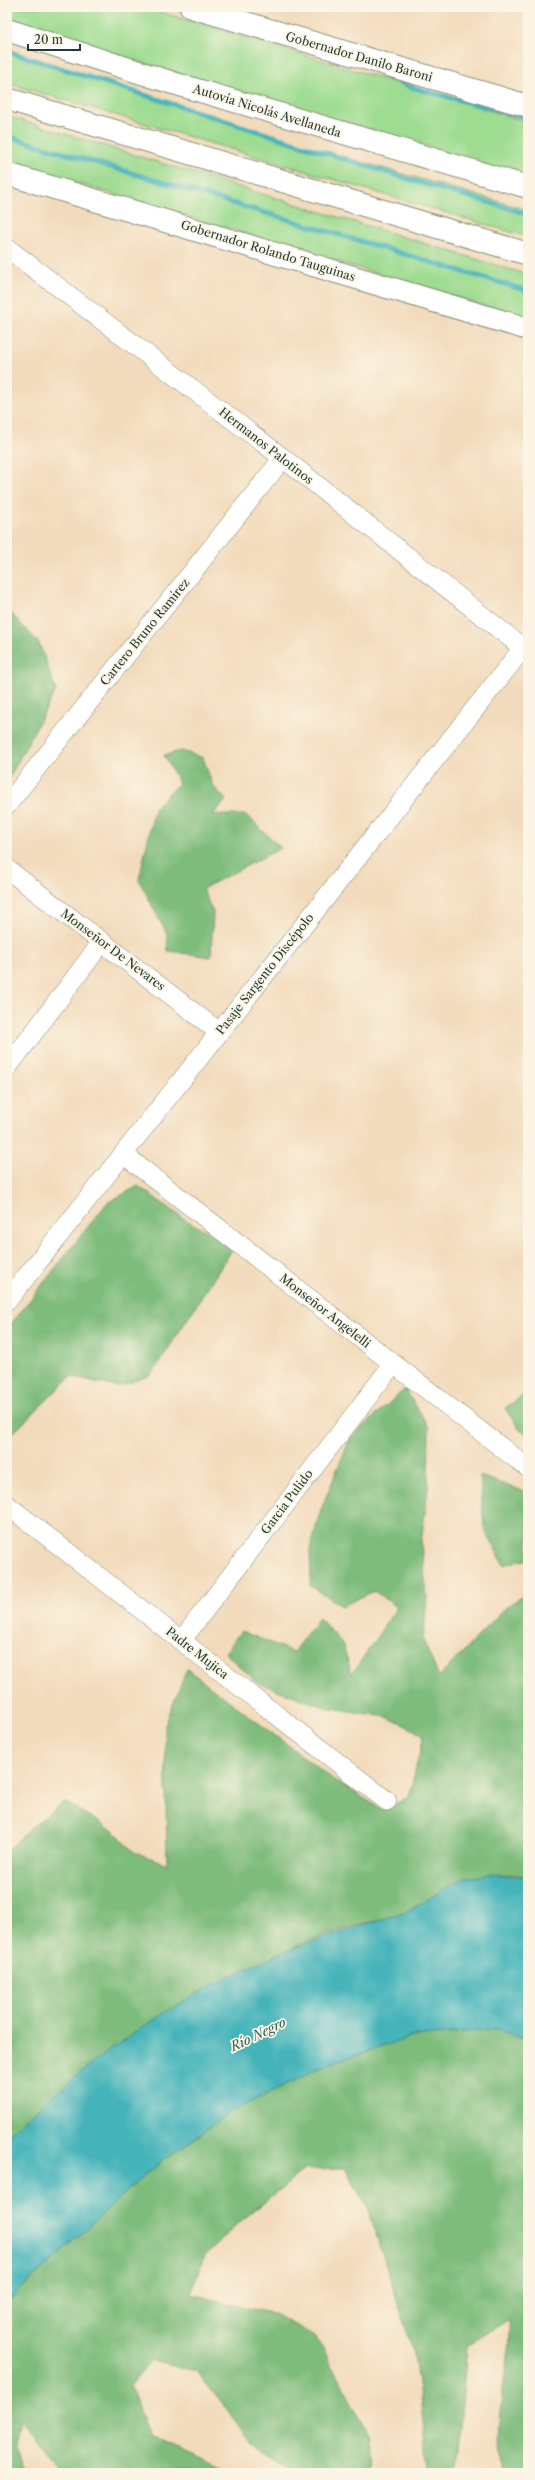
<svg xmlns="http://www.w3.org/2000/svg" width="535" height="2480" viewBox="0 0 535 2480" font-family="'Libre Caslon Text',serif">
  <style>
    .green { fill: #9edc91; stroke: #5e8c62 }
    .forest { fill: #7ebc7b; stroke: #4e7c58 }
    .water { fill: #44b4ba; stroke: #327877 }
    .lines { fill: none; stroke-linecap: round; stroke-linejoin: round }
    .stream { stroke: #44b4ba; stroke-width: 5 }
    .minor-casing { stroke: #888c78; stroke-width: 20 }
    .tertiary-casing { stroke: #888c78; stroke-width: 24 }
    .trunk-casing { stroke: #888c78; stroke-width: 24 }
    .minor { stroke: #fff; stroke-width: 19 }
    .tertiary { stroke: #fff; stroke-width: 22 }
    .trunk { stroke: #fff; stroke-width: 22 }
    .labels { text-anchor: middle; stroke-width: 3.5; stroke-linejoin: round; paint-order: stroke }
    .street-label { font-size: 12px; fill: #1f3d34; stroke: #fcf5e5 }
    .water-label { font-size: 13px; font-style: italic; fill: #2a615c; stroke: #fcf5e5 }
  </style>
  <rect width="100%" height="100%" fill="#fcf5e5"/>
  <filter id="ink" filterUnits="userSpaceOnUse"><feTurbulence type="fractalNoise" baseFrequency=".025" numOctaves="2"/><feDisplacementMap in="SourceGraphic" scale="8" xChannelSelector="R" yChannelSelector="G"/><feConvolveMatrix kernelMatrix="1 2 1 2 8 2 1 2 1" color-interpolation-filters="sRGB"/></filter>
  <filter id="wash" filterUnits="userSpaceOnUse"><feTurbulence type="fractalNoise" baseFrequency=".012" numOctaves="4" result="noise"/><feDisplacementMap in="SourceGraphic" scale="16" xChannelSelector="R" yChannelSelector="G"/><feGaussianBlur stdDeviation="0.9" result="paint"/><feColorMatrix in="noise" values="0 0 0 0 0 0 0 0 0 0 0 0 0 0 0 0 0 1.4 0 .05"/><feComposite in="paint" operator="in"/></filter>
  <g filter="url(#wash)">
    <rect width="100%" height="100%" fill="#f2dbbc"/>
    <!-- green -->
    <g class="green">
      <polygon points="7,7 144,7 528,122 528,178 387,134 64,40 7,21"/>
      <polygon points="7,53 307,146 528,210 528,237 7,83"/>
      <polygon points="7,116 528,275 528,319 7,162"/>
    </g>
    <!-- forest -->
    <g class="forest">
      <polygon points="7,609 39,643 56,690 7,782"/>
      <polygon points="182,751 203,758 213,786 226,800 213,815 246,815 281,848 202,889 213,912 211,957 168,951 167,934 139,880 155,807 179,783 164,755"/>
      <polygon points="138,1186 186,1220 234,1247 151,1375 117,1387 71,1376 7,1439 7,1329 107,1203"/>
      <path d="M405 1389 429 1427 428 1488 421 1544 427 1597 423 1640 439 1677 507 1606 528 1593V1877C481 1865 450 1893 409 1910 387 1919 364 1923 342 1930 322 1936 302 1944 283 1952 180 1995 88 2061 7 2136V1851L30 1828 65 1802 115 1832 134 1852 167 1864 165 1725 187 1669 334 1780 383 1810 409 1797 424 1735 387 1717 325 1707 258 1683 225 1653 241 1631 293 1652 319 1618 342 1643 352 1674 397 1607 374 1591 342 1606 311 1586 310 1550 320 1512 350 1438Z"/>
      <polygon points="528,1392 528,1435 520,1430 505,1408"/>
      <polygon points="480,1476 528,1493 528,1559 504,1565 484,1528"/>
      <path d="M497 2029 528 2039V2473H501C491 2422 511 2370 509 2319L467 2346 456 2473H430L414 2354 369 2211 345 2168 306 2169 241 2221 204 2256 190 2294 274 2314 315 2336 370 2436 372 2473H295L253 2442 196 2371 151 2361 130 2386 150 2436 231 2473H61L20 2419 15 2447 24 2473H7V2302L151 2169 233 2111 328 2064 412 2037Z"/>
    </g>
    <!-- water -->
    <path class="water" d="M489 1874 528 1877V2039L497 2029 412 2037 328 2064 233 2111 151 2169 7 2302V2136C88 2061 181 1992 284 1952 325 1936 366 1925 407 1911 425 1904 439 1890 456 1882 465 1877 479 1876 489 1874Z"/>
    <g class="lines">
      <!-- stream -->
      <g class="stream">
        <polyline points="173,7 185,11"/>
        <polyline points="7,51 411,180 528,214"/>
        <polyline points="385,75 411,87 528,118"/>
        <polyline points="7,136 528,291"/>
      </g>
    </g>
  </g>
  <g filter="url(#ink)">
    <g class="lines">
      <!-- minor casing -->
      <g class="minor-casing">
        <g id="minor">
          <polyline points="7,248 283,458 523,648 7,1301"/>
          <polyline points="7,805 283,458"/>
          <polyline points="7,869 219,1032"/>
          <polyline points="7,1068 102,942"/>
          <polyline points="123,1154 528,1468"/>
          <polyline points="7,1505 387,1801"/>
          <polyline points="181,1641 393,1364"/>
        </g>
      </g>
      <!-- tertiary casing -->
      <g class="tertiary-casing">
        <g id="tertiary">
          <polyline points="191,7 528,106"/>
          <polyline points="7,174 528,329"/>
        </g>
      </g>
      <!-- trunk casing -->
      <g class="trunk-casing">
        <g id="trunk">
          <polyline points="7,30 173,83 528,187"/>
          <polyline points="7,99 528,254"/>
        </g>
      </g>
      <!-- minor -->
      <use href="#minor" class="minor"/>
      <!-- tertiary -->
      <use href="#tertiary" class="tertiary"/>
      <!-- trunk -->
      <use href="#trunk" class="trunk"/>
    </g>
  </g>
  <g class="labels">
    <!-- street labels -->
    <g class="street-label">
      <text transform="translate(359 57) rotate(16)" y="4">Gobernador Danilo Baroni</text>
      <text transform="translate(267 111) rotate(17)" y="4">Autovía Nicolás Avellaneda</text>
      <text transform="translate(268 251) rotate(17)" y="4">Gobernador Rolando Tauguinas</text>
      <text transform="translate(266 446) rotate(38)" y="4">Hermanos Palotinos</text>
      <text transform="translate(145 632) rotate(-51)" y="4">Cartero Bruno Ramírez</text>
      <text transform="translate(113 950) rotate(37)" y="4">Monseñor De Nevares</text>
      <text transform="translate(265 974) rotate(-52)" y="4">Pasaje Sargento Discépolo</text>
      <text transform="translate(325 1311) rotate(38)" y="4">Monseñor Angelelli</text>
      <text transform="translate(287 1502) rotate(-53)" y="4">García Pulido</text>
      <text transform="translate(197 1653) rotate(38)" y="4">Padre Mujica</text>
    </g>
    <!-- water labels -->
    <g class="water-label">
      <text transform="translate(258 2034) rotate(-26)" y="5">Río Negro</text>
    </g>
  </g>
  <!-- margin -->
  <rect width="535" height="2480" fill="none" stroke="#fcf5e5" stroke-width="24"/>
  <!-- scale -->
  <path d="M28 44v6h52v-6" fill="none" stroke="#1f3d34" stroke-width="2"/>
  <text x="34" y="44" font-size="12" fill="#1f3d34" stroke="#fcf5e5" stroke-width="3" paint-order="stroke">20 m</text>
</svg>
